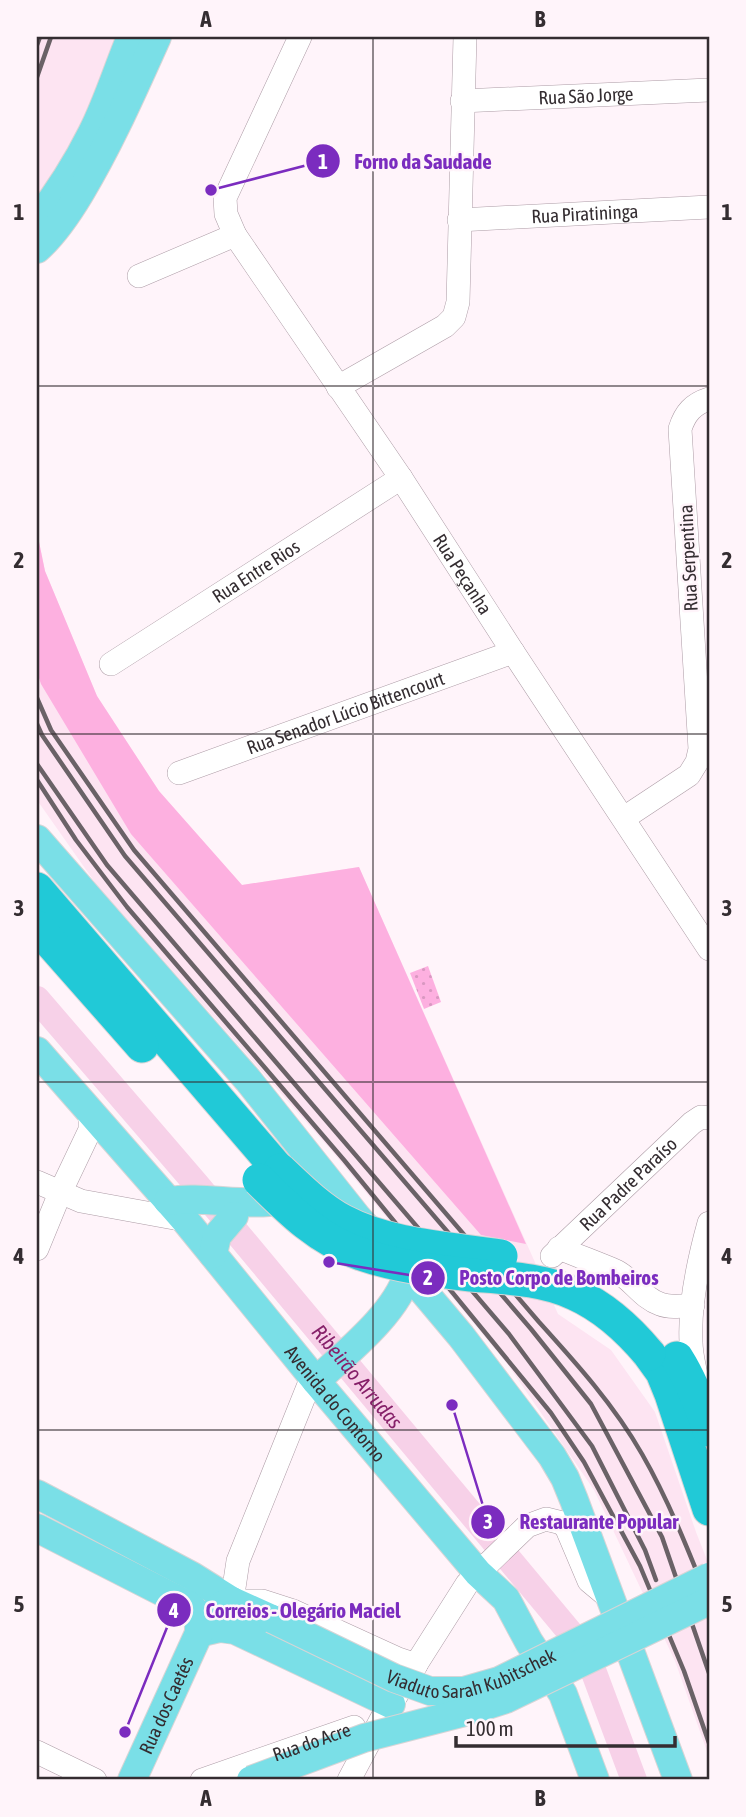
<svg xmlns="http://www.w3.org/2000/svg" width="746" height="1817" viewBox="0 0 746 1817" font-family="'Asap Condensed',sans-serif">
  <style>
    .built { fill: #fde4f2 }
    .grass { fill: #fdb0e0 }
    .park { fill: url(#park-dots) }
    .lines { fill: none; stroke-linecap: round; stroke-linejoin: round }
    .river { stroke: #f7d1e8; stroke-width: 26 }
    .minor-casing { stroke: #ad9ca6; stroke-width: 24 }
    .major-casing { stroke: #d6d5d6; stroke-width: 30 }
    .highway-casing { stroke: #d6d5d6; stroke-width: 35 }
    .minor { stroke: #fff; stroke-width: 23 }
    .major { stroke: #7adfe7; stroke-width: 28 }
    .highway { stroke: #21c9d7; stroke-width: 33 }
    .rail { stroke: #6a6267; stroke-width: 4.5 }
    .major-bridge-casing { stroke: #d6d5d6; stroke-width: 30; stroke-linecap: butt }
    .highway-bridge-casing { stroke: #d6d5d6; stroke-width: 35; stroke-linecap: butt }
    .major-bridge { stroke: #7adfe7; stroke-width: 28 }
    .highway-bridge { stroke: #21c9d7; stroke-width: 33 }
    .grid { fill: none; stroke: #342d31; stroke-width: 2; stroke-opacity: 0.55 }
    .labels { text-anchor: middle; stroke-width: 5; stroke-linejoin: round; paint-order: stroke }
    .street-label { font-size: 19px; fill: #342d31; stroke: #fff4fa }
    .water-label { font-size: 21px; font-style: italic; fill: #862069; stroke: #fff4fa }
    .leader { fill: none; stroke: #7b2cbf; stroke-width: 2.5 }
    .callout-dot { fill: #7b2cbf; stroke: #fff4fa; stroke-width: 2.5 }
    .mark-label { font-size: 21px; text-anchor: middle; font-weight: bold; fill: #fff }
    .callout-label { font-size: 21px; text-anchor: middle; font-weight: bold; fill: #7b2cbf; stroke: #fff4fa; stroke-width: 5; stroke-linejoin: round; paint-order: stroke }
    .neatline { fill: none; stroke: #342d31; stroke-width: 2.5 }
    .grid-label { font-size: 23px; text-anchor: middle; font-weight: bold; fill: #342d31 }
  </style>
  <defs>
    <pattern id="park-dots" width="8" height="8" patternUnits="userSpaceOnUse" patternTransform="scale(1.75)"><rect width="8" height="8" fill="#fdb0e0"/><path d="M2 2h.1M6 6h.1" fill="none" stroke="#d998c1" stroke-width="1.8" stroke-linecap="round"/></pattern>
  </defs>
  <rect width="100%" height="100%" fill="#fff4fa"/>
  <!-- built -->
  <g class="built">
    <polygon points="37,37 116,37 83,121 44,202 37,210"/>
    <polygon points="37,532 45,571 97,696 159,791 242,885 359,867 558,1314 611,1350 655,1412 696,1532 709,1565 709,1757 675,1661 594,1490 508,1365 331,1150 96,884 37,800"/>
  </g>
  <!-- grass -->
  <polygon class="grass" points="37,532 45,571 97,696 159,791 242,885 359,867 526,1244 481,1235 131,834 41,684 37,672"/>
  <!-- park -->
  <polygon class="park" points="428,966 441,1002 424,1009 410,973"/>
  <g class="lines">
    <!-- river -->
    <path class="river" id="s1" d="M37 999 197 1185 573 1636 585 1654 593 1670 634 1780"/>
    <!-- minor casing -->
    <g class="minor-casing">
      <g id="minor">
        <path id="s2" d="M300 37 225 198 226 214 235 235 401 478 513 652 709 949"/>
        <path id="s3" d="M462 101 709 90"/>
        <path id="s4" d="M459 220 709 207"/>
        <polyline points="139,276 235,235"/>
        <polyline points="338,387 445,326 454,317 458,302 465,37"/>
        <path id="s5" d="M111 664 401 478"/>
        <path id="s6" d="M179 773 513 652"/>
        <path d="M624 818 689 775 697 762 700 749 680 429C685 413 693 404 709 399"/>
        <polyline points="37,1182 81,1201 185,1220"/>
        <path d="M559 1248C578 1256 597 1263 616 1271 632 1279 642 1298 660 1304 670 1308 682 1306 693 1305"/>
        <polyline points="37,1249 60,1193 90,1130 90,1113"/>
        <path id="s7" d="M552 1256 692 1123 701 1117 709 1118"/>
        <polyline points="312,1377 238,1561 232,1601 262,1601 293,1611 398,1659 416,1665"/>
        <path d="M697 1380C695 1368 691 1355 691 1342 689 1304 699 1259 709 1223"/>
        <polyline points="37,1752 95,1780"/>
        <path id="s8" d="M202 1780 354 1727"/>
        <polyline points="349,1780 382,1718 467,1584 527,1526 546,1519 562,1523 567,1529 589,1581 613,1601"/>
      </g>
    </g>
    <!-- major casing -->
    <g class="major-casing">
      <g id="major">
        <path d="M37 220C58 193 77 163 92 133 107 104 118 68 131 37"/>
        <path d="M37 249C54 234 68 213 80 193 110 143 133 90 157 37"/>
        <polyline points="37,839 248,1080 357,1217 408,1273 461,1336 552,1456 565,1478 574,1500 678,1780"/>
        <path id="s9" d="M37 1051 185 1220 316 1381 478 1573 506 1599 529 1642 563 1694 595 1780"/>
        <path d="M168 1201C201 1196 235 1205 269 1202L289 1184"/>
        <polyline points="213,1254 217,1236 234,1216"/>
        <path d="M316 1381C346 1353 397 1313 408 1273"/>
        <polyline points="37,1494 192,1576 232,1601 272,1619"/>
        <path d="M37 1528 190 1606C199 1613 199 1621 199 1633"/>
        <polyline points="199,1633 220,1628 235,1630 391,1704"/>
        <path id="s10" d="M132 1780 199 1633C209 1617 213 1608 232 1601"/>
      </g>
    </g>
    <!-- highway casing -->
    <g class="highway-casing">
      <g id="highway">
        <polyline points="37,889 277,1168"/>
        <polyline points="37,927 142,1046"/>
        <polyline points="649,1354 662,1372 671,1394 709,1509"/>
        <path d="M677 1358C691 1380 701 1406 709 1430"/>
      </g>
    </g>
    <!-- minor -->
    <use href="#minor" class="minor"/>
    <!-- major -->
    <use href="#major" class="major"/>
    <!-- highway -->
    <use href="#highway" class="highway"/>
    <!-- rail -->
    <g class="rail">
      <polyline points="37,45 40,37"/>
      <polyline points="37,77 51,37"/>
      <path d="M37 698 51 730 134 850 539 1322C577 1364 614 1405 642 1454 669 1501 689 1552 709 1602"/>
      <polyline points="37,724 42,735 125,856 531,1329 591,1404 662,1537 709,1673"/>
      <polyline points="37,764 107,865 509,1334 592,1446 645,1550 656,1580"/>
      <polyline points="37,780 76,840 127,907 344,1160 551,1413 584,1462 640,1566 684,1671 709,1743"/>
    </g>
    <!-- major-bridge casing -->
    <g class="major-bridge-casing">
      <g id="major-bridge">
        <path id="s11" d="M272 1619 394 1678 430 1691H464L499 1681 709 1577"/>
        <polyline points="251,1780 364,1738 469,1711 506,1699 709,1601"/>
      </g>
    </g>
    <!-- highway-bridge casing -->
    <g class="highway-bridge-casing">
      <g id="highway-bridge">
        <path d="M280 1170C299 1188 320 1209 343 1221 390 1246 449 1248 501 1256"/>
        <path d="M259 1180C289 1210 320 1241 361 1254 396 1266 434 1271 471 1275 506 1278 543 1279 575 1294 604 1307 629 1330 649 1354"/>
      </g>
    </g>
    <!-- major-bridge -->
    <use href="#major-bridge" class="major-bridge"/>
    <!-- highway-bridge -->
    <use href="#highway-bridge" class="highway-bridge"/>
  </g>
  <!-- grid -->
  <path class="grid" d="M373 37V1780M37 386H709M37 734H709M37 1082H709M37 1430H709"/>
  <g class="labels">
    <!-- street labels -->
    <g class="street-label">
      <text dy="7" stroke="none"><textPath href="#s3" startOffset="124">Rua São Jorge</textPath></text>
      <text dy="7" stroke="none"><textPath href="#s4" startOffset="126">Rua Piratininga</textPath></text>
      <text transform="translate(688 558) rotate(-93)" y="7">Rua Serpentina</text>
      <text dy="7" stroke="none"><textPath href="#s5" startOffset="172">Rua Entre Rios</textPath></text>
      <text dy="7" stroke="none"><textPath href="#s2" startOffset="625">Rua Peçanha</textPath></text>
      <text dy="7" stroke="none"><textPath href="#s6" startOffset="177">Rua Senador Lúcio Bittencourt</textPath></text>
      <text dy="7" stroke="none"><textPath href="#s7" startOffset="105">Rua Padre Paraíso</textPath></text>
      <text dy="7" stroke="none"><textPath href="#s9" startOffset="462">Avenida do Contorno</textPath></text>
      <text dy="7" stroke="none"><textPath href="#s11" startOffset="217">Viaduto Sarah Kubitschek</textPath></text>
      <text dy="7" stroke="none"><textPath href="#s10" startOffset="82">Rua dos Caetés</textPath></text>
      <text dy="7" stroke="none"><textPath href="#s8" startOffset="116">Rua do Acre</textPath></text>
    </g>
    <!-- water labels -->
    <g class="water-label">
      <text dy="7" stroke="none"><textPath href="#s1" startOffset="495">Ribeirão Arrudas</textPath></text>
    </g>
  </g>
  <!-- callouts -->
  <path class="leader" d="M211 190L323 161M329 1262L428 1278M452 1405L488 1522M125 1732L174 1610"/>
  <g class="callout-dot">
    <circle cx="211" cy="190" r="7"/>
    <circle cx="329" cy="1262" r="7"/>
    <circle cx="452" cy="1405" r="7"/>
    <circle cx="125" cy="1732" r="7"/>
    <circle cx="323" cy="161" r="18"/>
    <circle cx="428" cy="1278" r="18"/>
    <circle cx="488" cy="1522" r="18"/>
    <circle cx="174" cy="1610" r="18"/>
  </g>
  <g class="mark-label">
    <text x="323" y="169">1</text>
    <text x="428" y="1285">2</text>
    <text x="488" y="1529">3</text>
    <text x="174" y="1618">4</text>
  </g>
  <g class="callout-label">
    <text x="423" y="169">Forno da Saudade</text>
    <text x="559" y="1285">Posto Corpo de Bombeiros</text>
    <text x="599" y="1529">Restaurante Popular</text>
    <text x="303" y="1618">Correios - Olegário Maciel</text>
  </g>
  <!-- border -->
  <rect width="746" height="1817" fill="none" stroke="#fff4fa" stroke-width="77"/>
  <!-- scale -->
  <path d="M456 1736v10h219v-10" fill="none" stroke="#342d31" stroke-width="3.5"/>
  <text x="466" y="1736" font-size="21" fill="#342d31" stroke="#fff4fa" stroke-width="5" paint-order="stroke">100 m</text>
  <rect x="38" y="38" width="670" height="1740" class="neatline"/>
  <g class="grid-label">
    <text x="206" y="27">A</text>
    <text x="540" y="27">B</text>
    <text x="19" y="220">1</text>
    <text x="727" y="220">1</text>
    <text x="19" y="568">2</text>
    <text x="727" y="568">2</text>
    <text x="19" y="916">3</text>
    <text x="727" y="916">3</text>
    <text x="19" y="1264">4</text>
    <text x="727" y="1264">4</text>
    <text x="19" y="1612">5</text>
    <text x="727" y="1612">5</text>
    <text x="206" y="1806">A</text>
    <text x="540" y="1806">B</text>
  </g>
</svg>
